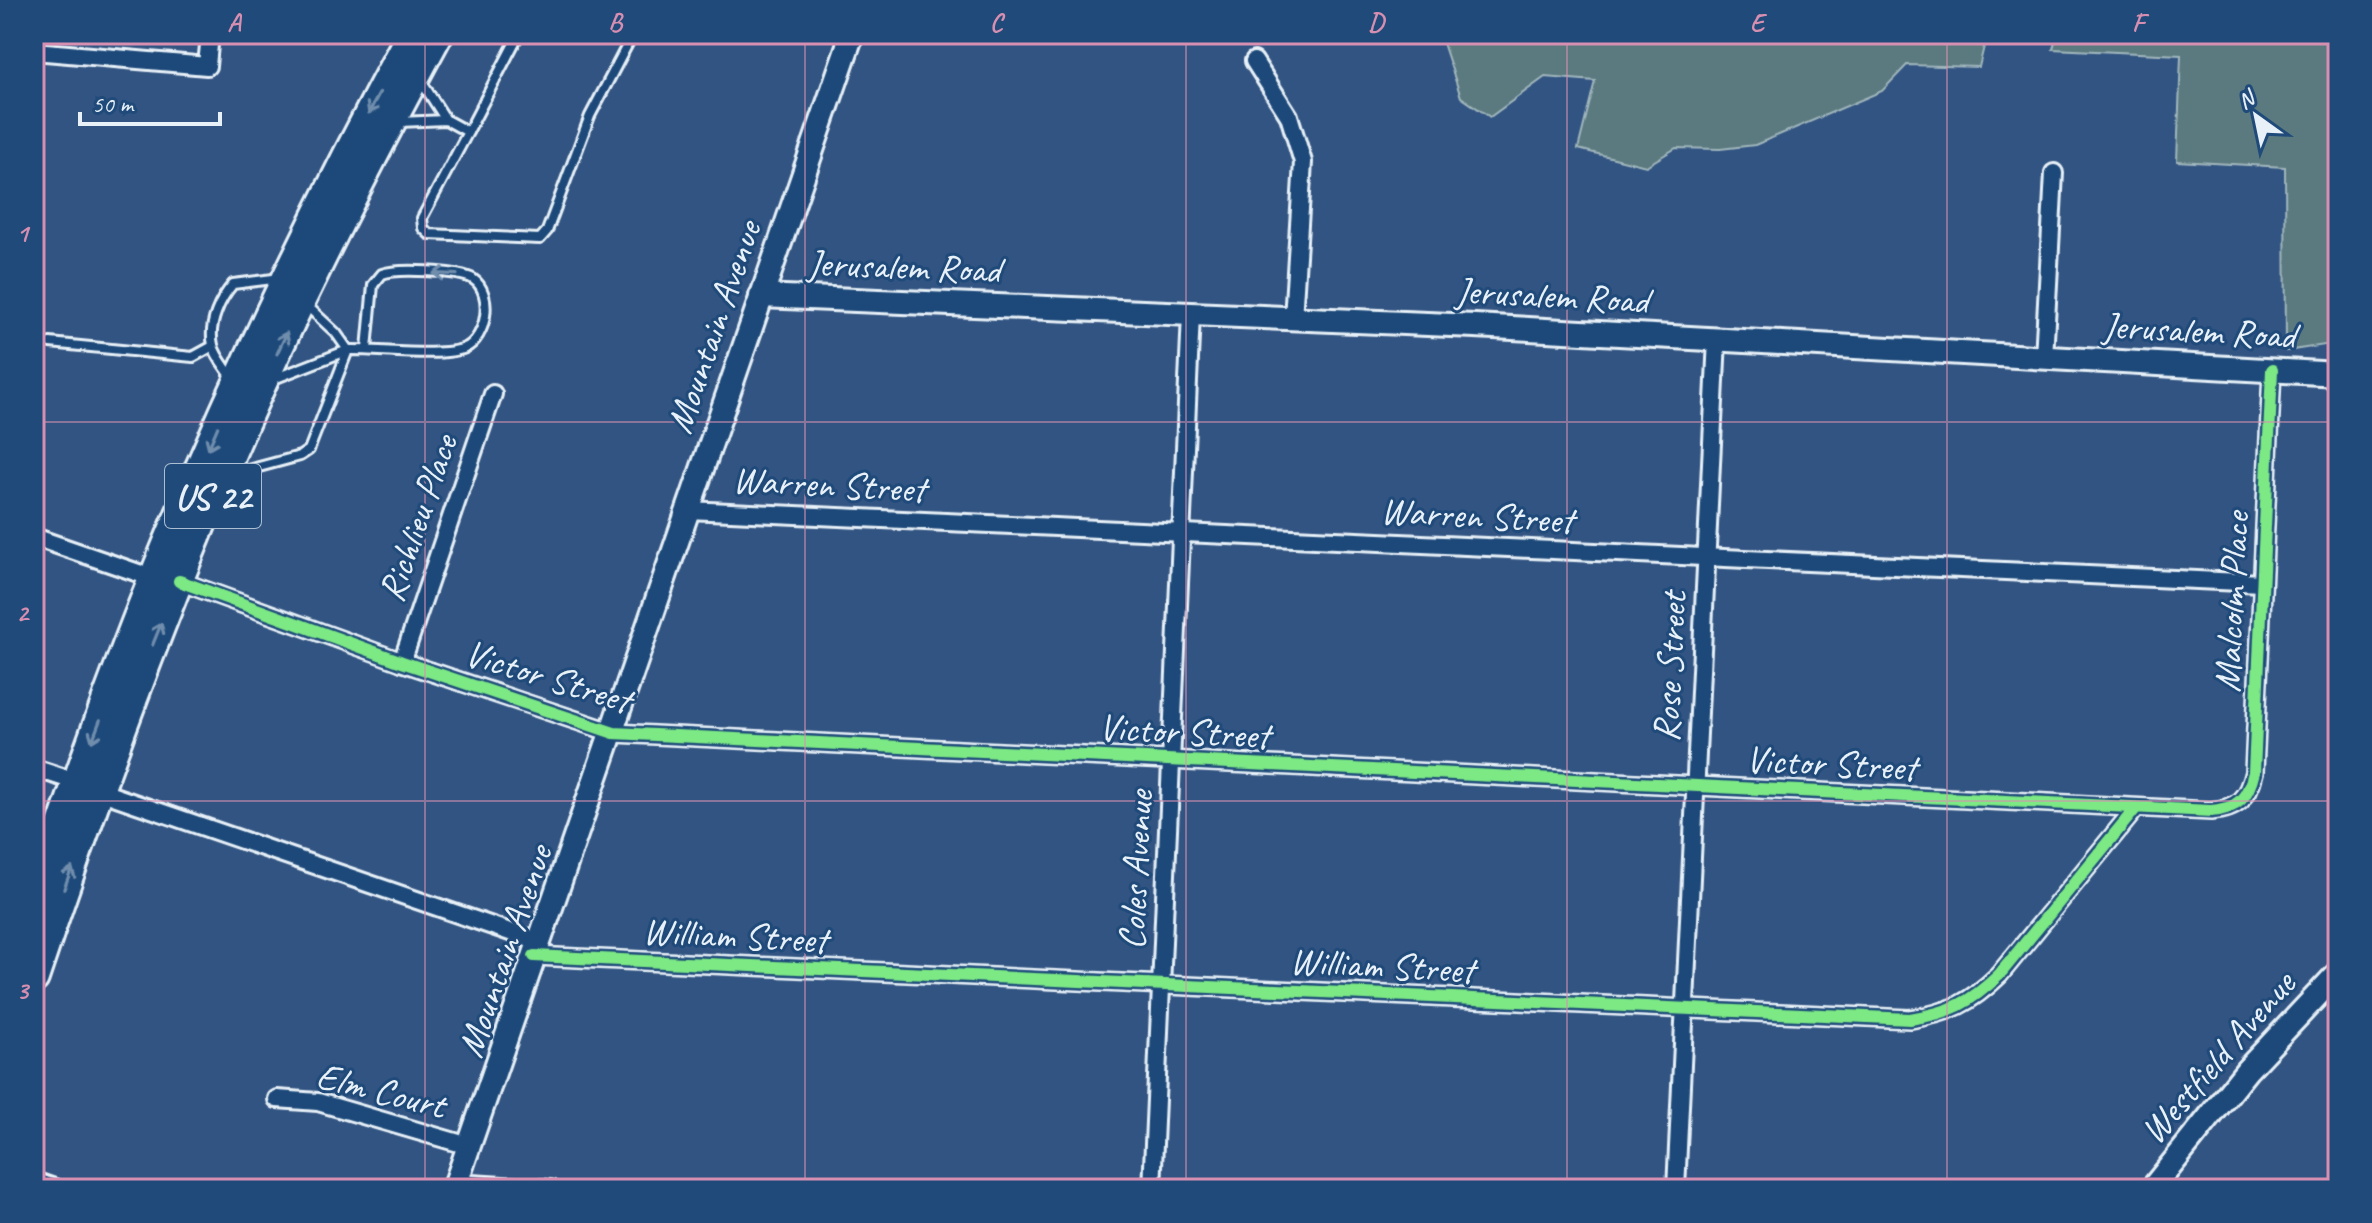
<svg xmlns="http://www.w3.org/2000/svg" width="2372" height="1223" viewBox="0 0 2372 1223" font-family="Caveat,sans-serif">
  <style>
    .green { fill: #5a7a7f; stroke: #a1b6bc; stroke-width: 2 }
    .lines { fill: none; stroke-linecap: round; stroke-linejoin: round }
    .lane-casing { stroke: #e8f1f8; stroke-width: 14 }
    .street-casing { stroke: #e8f1f8; stroke-width: 22 }
    .secondary-casing { stroke: #e8f1f8; stroke-width: 28 }
    .highway-casing { stroke: #e8f1f8; stroke-width: 34 }
    .lane { stroke: #1f4a7a; stroke-width: 8 }
    .street { stroke: #1f4a7a; stroke-width: 16 }
    .secondary { stroke: #1f4a7a; stroke-width: 22 }
    .highway { stroke: #1f4a7a; stroke-width: 28 }
    .cycleway-casing { stroke: #1f4a7a; stroke-width: 17 }
    .cycleway { stroke: #7ce984; stroke-width: 12 }
    .oneway { stroke: #6f8dac }
    .grid { fill: none; stroke: #d78fb1; stroke-width: 2; stroke-opacity: 0.55 }
    .labels { text-anchor: middle; stroke-width: 6; stroke-linejoin: round; paint-order: stroke }
    .shield { fill: #1f4a7a; stroke: #acbfd2; stroke-width: 2 }
    .shield-label { font-size: 36px; font-weight: bold; fill: #e8f1f8 }
    .street-label { font-size: 38px; fill: #e8f1f8; stroke: #1f4a7a }
    .neatline { fill: none; stroke: #d78fb1; stroke-width: 3 }
    .grid-label { font-size: 26px; text-anchor: middle; font-weight: bold; fill: #d78fb1 }
  </style>
  <rect width="100%" height="100%" fill="#325482"/>
  <filter id="ink" filterUnits="userSpaceOnUse"><feTurbulence type="fractalNoise" baseFrequency=".0125" numOctaves="2"/><feDisplacementMap in="SourceGraphic" scale="16" xChannelSelector="R" yChannelSelector="G"/><feConvolveMatrix kernelMatrix="1 2 1 2 8 2 1 2 1" color-interpolation-filters="sRGB"/></filter>
  <g filter="url(#ink)">
    <!-- green -->
    <g class="green">
      <polygon points="1440,34 1987,34 1979,67 1907,65 1882,91 1755,145 1720,149 1676,148 1646,166 1578,149 1595,81 1545,77 1490,117 1461,97"/>
      <polygon points="2057,34 2338,34 2338,343 2286,351 2285,167 2177,161 2181,55 2053,49"/>
    </g>
    <g class="lines">
      <!-- lane casing -->
      <g class="lane-casing">
        <g id="lane">
          <polyline points="421,81 446,120"/>
          <polyline points="399,122 446,120 468,132 422,218 423,228 429,234 540,239 547,231 590,116 633,34"/>
          <polyline points="468,132 519,34"/>
          <polyline points="50,343 193,357 213,346"/>
          <path d="M233 379C227 369 215 356 213 345 208 324 220 299 233 284L281 278"/>
          <polyline points="271,380 348,350 336,333 305,304"/>
          <path d="M229 475 300 456 309 450 348 350C377 349 442 358 465 348 487 338 494 293 473 279 460 271 396 268 382 274L373 285 367 349"/>
        </g>
      </g>
      <!-- street casing -->
      <g class="street-casing">
        <g id="street">
          <polyline points="34,51 207,66 210,34"/>
          <polyline points="1254,61 1289,116 1303,162 1293,319"/>
          <polyline points="2044,358 2054,173"/>
          <polyline points="688,510 2262,583"/>
          <polyline points="34,537 153,578"/>
          <path d="M179 581 402 662 614 733 2211 811C2238 809 2248 798 2254 772L2272 370"/>
          <polyline points="402,662 493,394"/>
          <polyline points="34,768 77,782"/>
          <polyline points="99,791 539,942"/>
          <path d="M534 956 1910 1019C1950 1013 1970 1003 1999 975L2136 808"/>
          <polyline points="277,1099 318,1102 469,1146"/>
          <polyline points="34,1181 57,1189"/>
          <polyline points="456,1183 550,1189"/>
          <polyline points="1152,1189 1191,314"/>
          <polyline points="1676,1189 1717,339"/>
        </g>
      </g>
      <!-- secondary casing -->
      <g class="secondary-casing">
        <g id="secondary">
          <polyline points="761,296 1475,326 2338,374"/>
          <polyline points="454,1189 852,34"/>
          <polyline points="2152,1189 2247,1070 2338,973"/>
        </g>
      </g>
      <!-- highway casing -->
      <g class="highway-casing">
        <g id="highway">
          <path d="M34 908C71 797 110 686 154 577 229 391 316 211 411 34"/>
          <path d="M34 978C90 810 151 643 220 479 284 327 359 179 438 34"/>
        </g>
      </g>
      <!-- lane -->
      <use href="#lane" class="lane"/>
      <!-- street -->
      <use href="#street" class="street"/>
      <!-- secondary -->
      <use href="#secondary" class="secondary"/>
      <!-- highway -->
      <use href="#highway" class="highway"/>
      <!-- cycleway casing -->
      <g class="cycleway-casing">
        <g id="cycleway">
          <path d="M179 581 402 662 614 733 2211 811C2238 809 2248 798 2254 772L2272 370"/>
          <path d="M534 956 1910 1019C1950 1013 1970 1003 1999 975L2136 808"/>
        </g>
      </g>
      <!-- cycleway -->
      <use href="#cycleway" class="cycleway"/>
    </g>
    <!-- one-way arrows -->
    <defs><path id="oneway-shaft" d="M-6 0H5M1.5-3L5.5 0L1.5 3" fill="none" stroke-width="1.6" stroke-linecap="round" stroke-linejoin="round" transform="scale(2)"/></defs>
    <g class="oneway">
      <use href="#oneway-shaft" transform="translate(374 103) rotate(118)"/>
      <use href="#oneway-shaft" transform="translate(445 274) rotate(-177)"/>
      <use href="#oneway-shaft" transform="translate(282 343) rotate(-65)"/>
      <use href="#oneway-shaft" transform="translate(213 438) rotate(113)"/>
      <use href="#oneway-shaft" transform="translate(157 634) rotate(-68)"/>
      <use href="#oneway-shaft" transform="translate(96 731) rotate(111)"/>
      <use href="#oneway-shaft" transform="translate(68 878) rotate(-70)"/>
    </g>
  </g>
  <!-- grid -->
  <path class="grid" d="M425 34V1189M805 34V1189M1186 34V1189M1567 34V1189M1947 34V1189M34 422H2338M34 801H2338"/>
  <g class="labels">
    <!-- shield labels -->
    <rect class="shield" x="165" y="464" width="96" height="64" rx="6"/>
    <g class="shield-label">
      <text x="213" y="509">US 22</text>
    </g>
    <!-- street labels -->
    <g class="street-label">
      <text transform="translate(904 266) rotate(2)" y="13">Jerusalem Road</text>
      <text transform="translate(1552 295) rotate(3)" y="13">Jerusalem Road</text>
      <text transform="translate(713 327) rotate(-71)" y="13">Mountain Avenue</text>
      <text transform="translate(2199 330) rotate(3)" y="13">Jerusalem Road</text>
      <text transform="translate(829 484) rotate(3)" y="13">Warren Street</text>
      <text transform="translate(1477 515) rotate(3)" y="13">Warren Street</text>
      <text transform="translate(417 518) rotate(-71)" y="13">Richlieu Place</text>
      <text transform="translate(2231 602) rotate(-87)" y="13">Malcolm Place</text>
      <text transform="translate(1669 667) rotate(-87)" y="13">Rose Street</text>
      <text transform="translate(548 676) rotate(17)" y="13">Victor Street</text>
      <text transform="translate(1184 731) rotate(3)" y="13">Victor Street</text>
      <text transform="translate(1831 763) rotate(3)" y="13">Victor Street</text>
      <text transform="translate(1135 870) rotate(-87)" y="13">Coles Avenue</text>
      <text transform="translate(735 935) rotate(3)" y="13">William Street</text>
      <text transform="translate(504 951) rotate(-71)" y="13">Mountain Avenue</text>
      <text transform="translate(1382 965) rotate(3)" y="13">William Street</text>
      <text transform="translate(2217 1057) rotate(-49)" y="13">Westfield Avenue</text>
      <text transform="translate(381 1090) rotate(14)" y="13">Elm Court</text>
    </g>
  </g>
  <!-- margin -->
  <rect width="2372" height="1223" fill="none" stroke="#1f4a7a" stroke-width="88"/>
  <!-- north arrow -->
  <g transform="translate(2256 116) rotate(327)" stroke="#1f4a7a" stroke-width="6" paint-order="stroke">
  <path d="M0-6L14 30L0 20L-14 30Z" fill="#e8f1f8"/>
  <text y="-12" font-size="22" font-weight="bold" text-anchor="middle" fill="#e8f1f8">N</text>
  </g>
  <!-- scale -->
  <path d="M80 112v12h140v-12" fill="none" stroke="#e8f1f8" stroke-width="4"/>
  <text x="92" y="112" font-size="24" fill="#e8f1f8" stroke="#1f4a7a" stroke-width="6" paint-order="stroke">50 m</text>
  <rect x="44" y="44" width="2284" height="1135" class="neatline"/>
  <g class="grid-label">
    <text x="234" y="31">A</text>
    <text x="615" y="31">B</text>
    <text x="996" y="31">C</text>
    <text x="1376" y="31">D</text>
    <text x="1757" y="31">E</text>
    <text x="2138" y="31">F</text>
    <text x="22" y="242">1</text>
    <text x="22" y="621">2</text>
    <text x="22" y="999">3</text>
  </g>
</svg>
